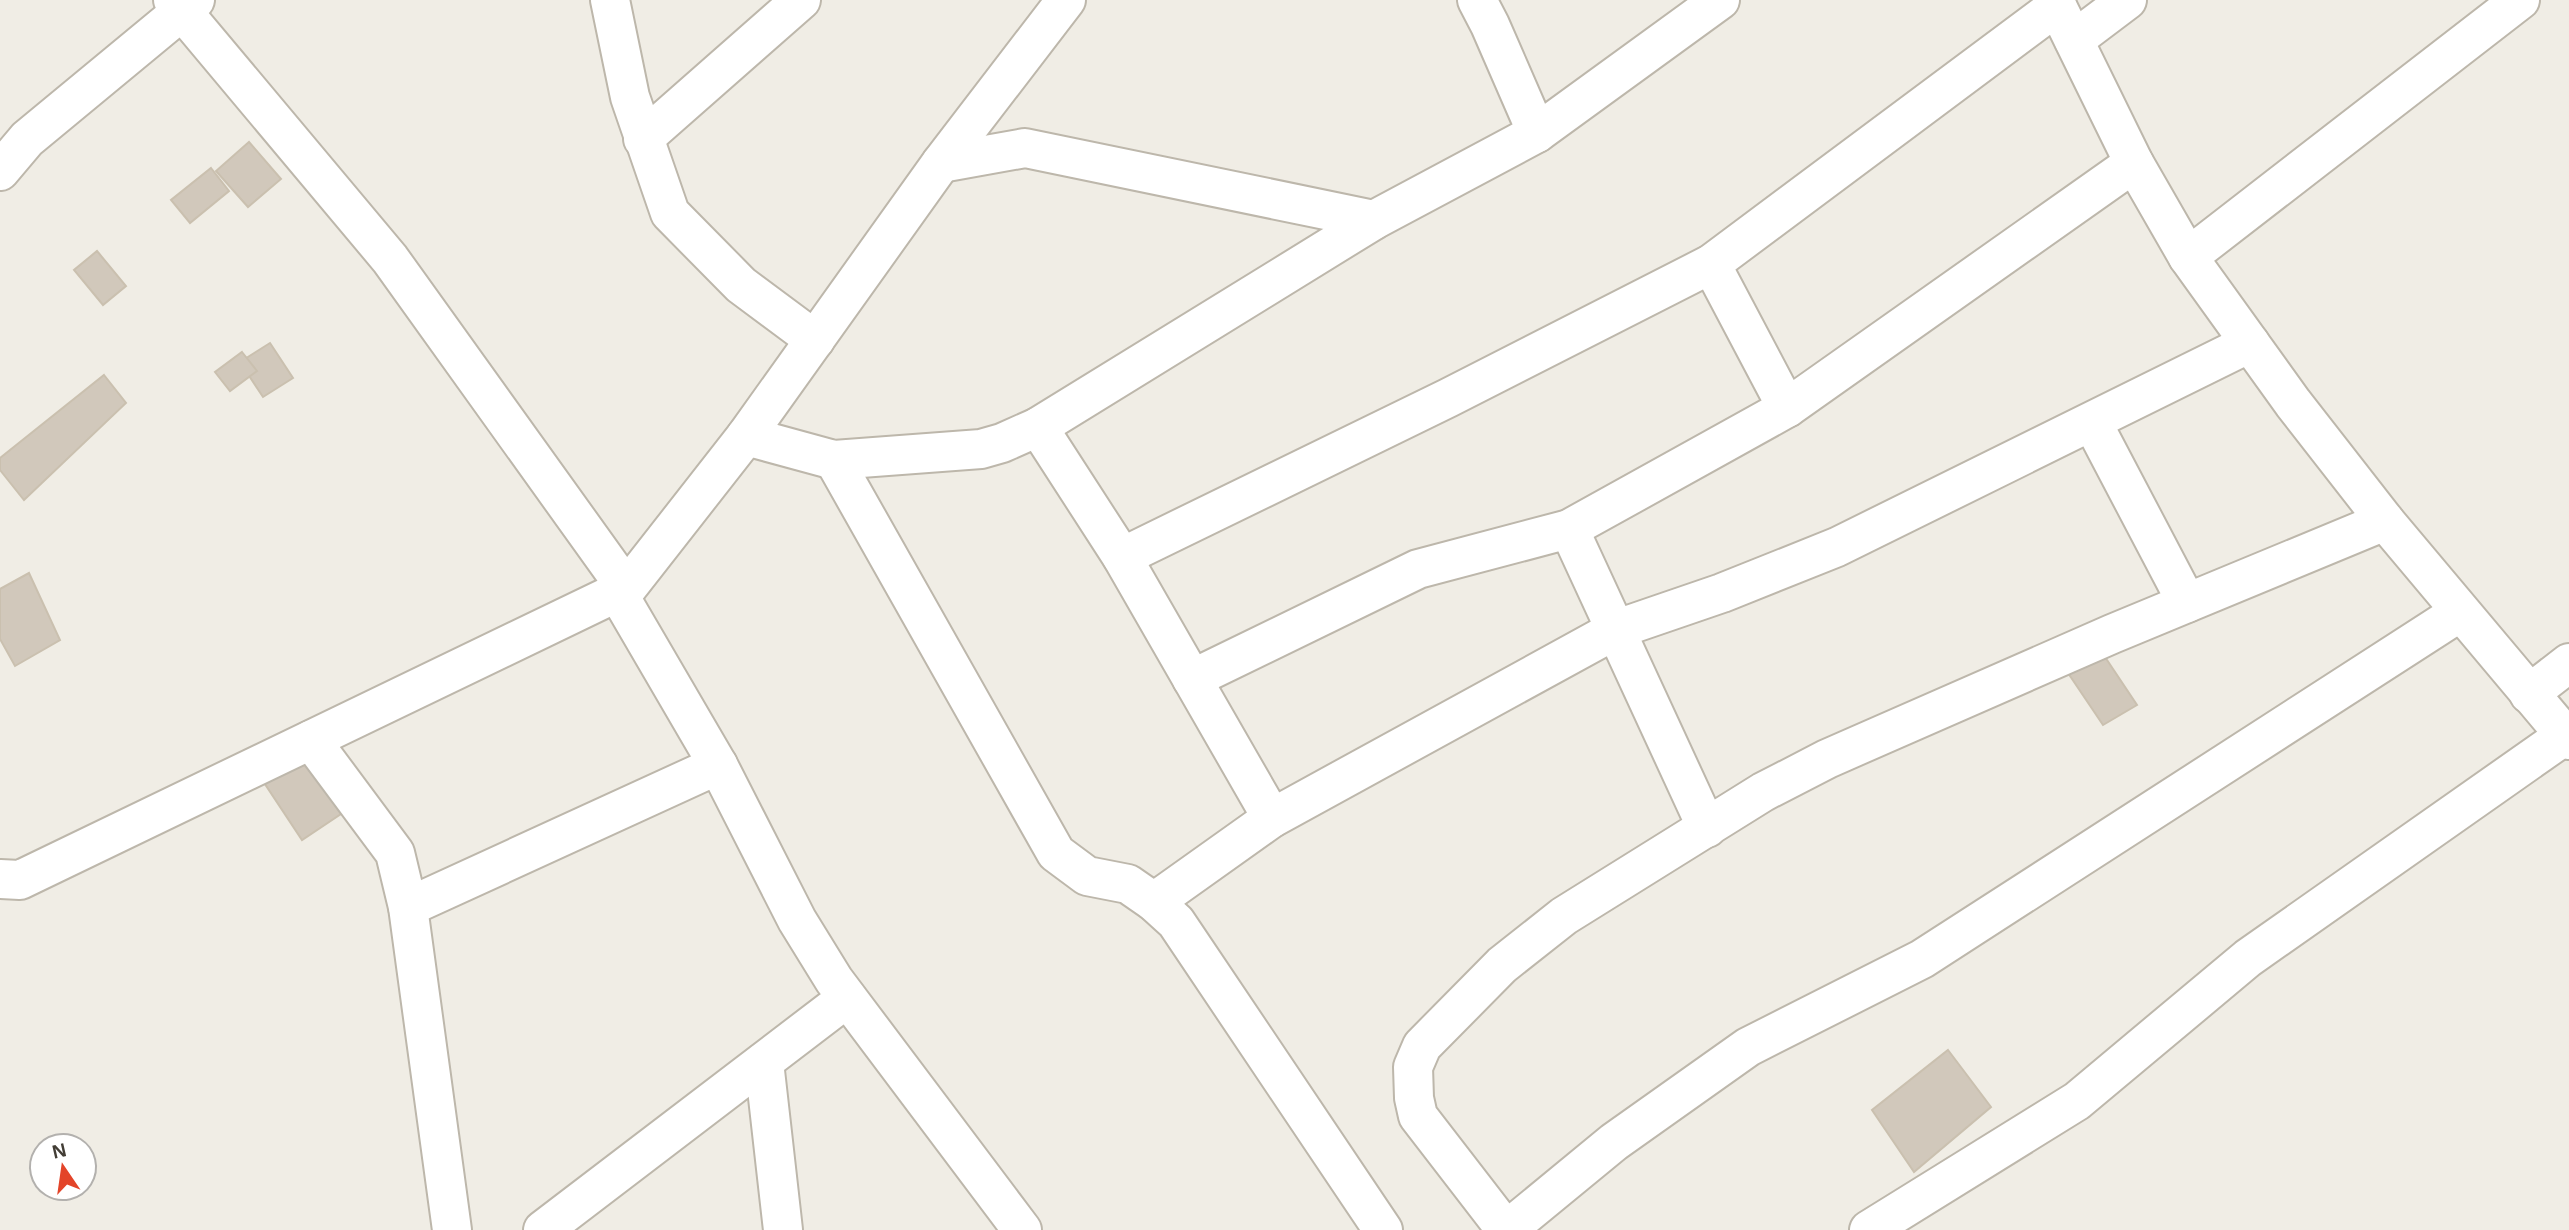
<svg xmlns="http://www.w3.org/2000/svg" width="2569" height="1230" viewBox="0 0 2569 1230" font-family="Arial,sans-serif">
  <style>
    .building { fill: #d1c8bb; stroke: #cac0af; stroke-width: 2 }
    .lines { fill: none; stroke-linecap: round; stroke-linejoin: round }
    .minor-casing { stroke: #bdb7ab; stroke-width: 42 }
    .tertiary-casing { stroke: #bdb7ab; stroke-width: 42 }
    .minor { stroke: #fff; stroke-width: 38 }
    .tertiary { stroke: #fff; stroke-width: 38 }
  </style>
  <rect width="100%" height="100%" fill="#f0ede5"/>
  <!-- building -->
  <g class="building">
    <polygon points="249,142 281,179 248,207 216,171"/>
    <polygon points="211,168 229,191 190,223 171,200"/>
    <polygon points="97,251 126,286 103,305 74,270"/>
    <polygon points="270,343 293,378 263,397 240,362"/>
    <polygon points="242,352 257,371 230,391 215,372"/>
    <polygon points="104,375 126,403 24,500 0,470 0,458"/>
    <polygon points="29,573 60,640 15,666 0,639 0,589"/>
    <polygon points="2095,642 2137,705 2103,725 2062,664"/>
    <polygon points="301,752 341,814 302,840 259,775"/>
    <polygon points="1948,1050 1991,1107 1914,1172 1872,1110"/>
  </g>
  <g class="lines">
    <!-- minor casing -->
    <g class="minor-casing">
      <g id="minor">
        <polyline points="610,0 630,97 670,213 741,285 815,340"/>
        <polyline points="1477,0 1490,25 1537,133"/>
        <polyline points="2054,0 2134,163 2188,257 2293,403 2385,521 2569,740"/>
        <polyline points="2074,40 2127,0"/>
        <polyline points="643,139 801,0"/>
        <polyline points="941,163 1025,148 1374,220"/>
        <polyline points="0,171 27,139 195,0"/>
        <polyline points="2188,257 2520,0"/>
        <polyline points="1711,264 1787,408"/>
        <polyline points="2092,422 2187,603"/>
        <polyline points="1038,427 1122,557 1272,818"/>
        <polyline points="746,436 834,460 981,449 1002,443 1038,427 1374,220 1537,133 1720,0"/>
        <polyline points="834,460 1056,853 1087,876 1128,884 1154,902 1176,922 1383,1230"/>
        <polyline points="1569,529 1707,828"/>
        <polyline points="1122,557 1448,398 1711,264 2057,6"/>
        <polyline points="620,597 746,436 941,163 1066,0"/>
        <polyline points="1192,679 1418,569 1569,529 1787,408 2134,163"/>
        <polyline points="2529,694 2569,663"/>
        <polyline points="311,740 395,853 408,907 452,1230"/>
        <polyline points="0,879 20,880 626,588"/>
        <polyline points="1154,902 1272,818 1617,629 1722,593 1837,547 2250,343"/>
        <polyline points="408,907 718,765"/>
        <polyline points="764,1062 783,1230"/>
        <polyline points="543,1230 847,998"/>
        <polyline points="1506,1230 1418,1116 1414,1098 1413,1067 1422,1046 1502,965 1564,916 1763,792 1827,759 2112,634 2385,521"/>
        <polyline points="1507,1230 1614,1142 1748,1047 1922,959 2460,612"/>
        <polyline points="1869,1230 2077,1101 2248,958 2564,736"/>
      </g>
    </g>
    <!-- tertiary casing -->
    <g class="tertiary-casing">
      <polyline id="tertiary" points="173,0 390,259 626,588 620,597 718,765 797,920 834,980 1022,1230"/>
    </g>
    <!-- minor -->
    <use href="#minor" class="minor"/>
    <!-- tertiary -->
    <use href="#tertiary" class="tertiary"/>
  </g>
  <!-- north arrow -->
  <g transform="translate(63 1167) rotate(347)"><circle r="33" fill="#ffffff" stroke="#b3b1ae" stroke-width="2"/>
  <path d="M0-5L12 26L0 18L-12 26Z" fill="#e34429"/>
  <text y="-10" font-size="19" font-weight="bold" text-anchor="middle" fill="#423d35">N</text>
  </g>
</svg>
